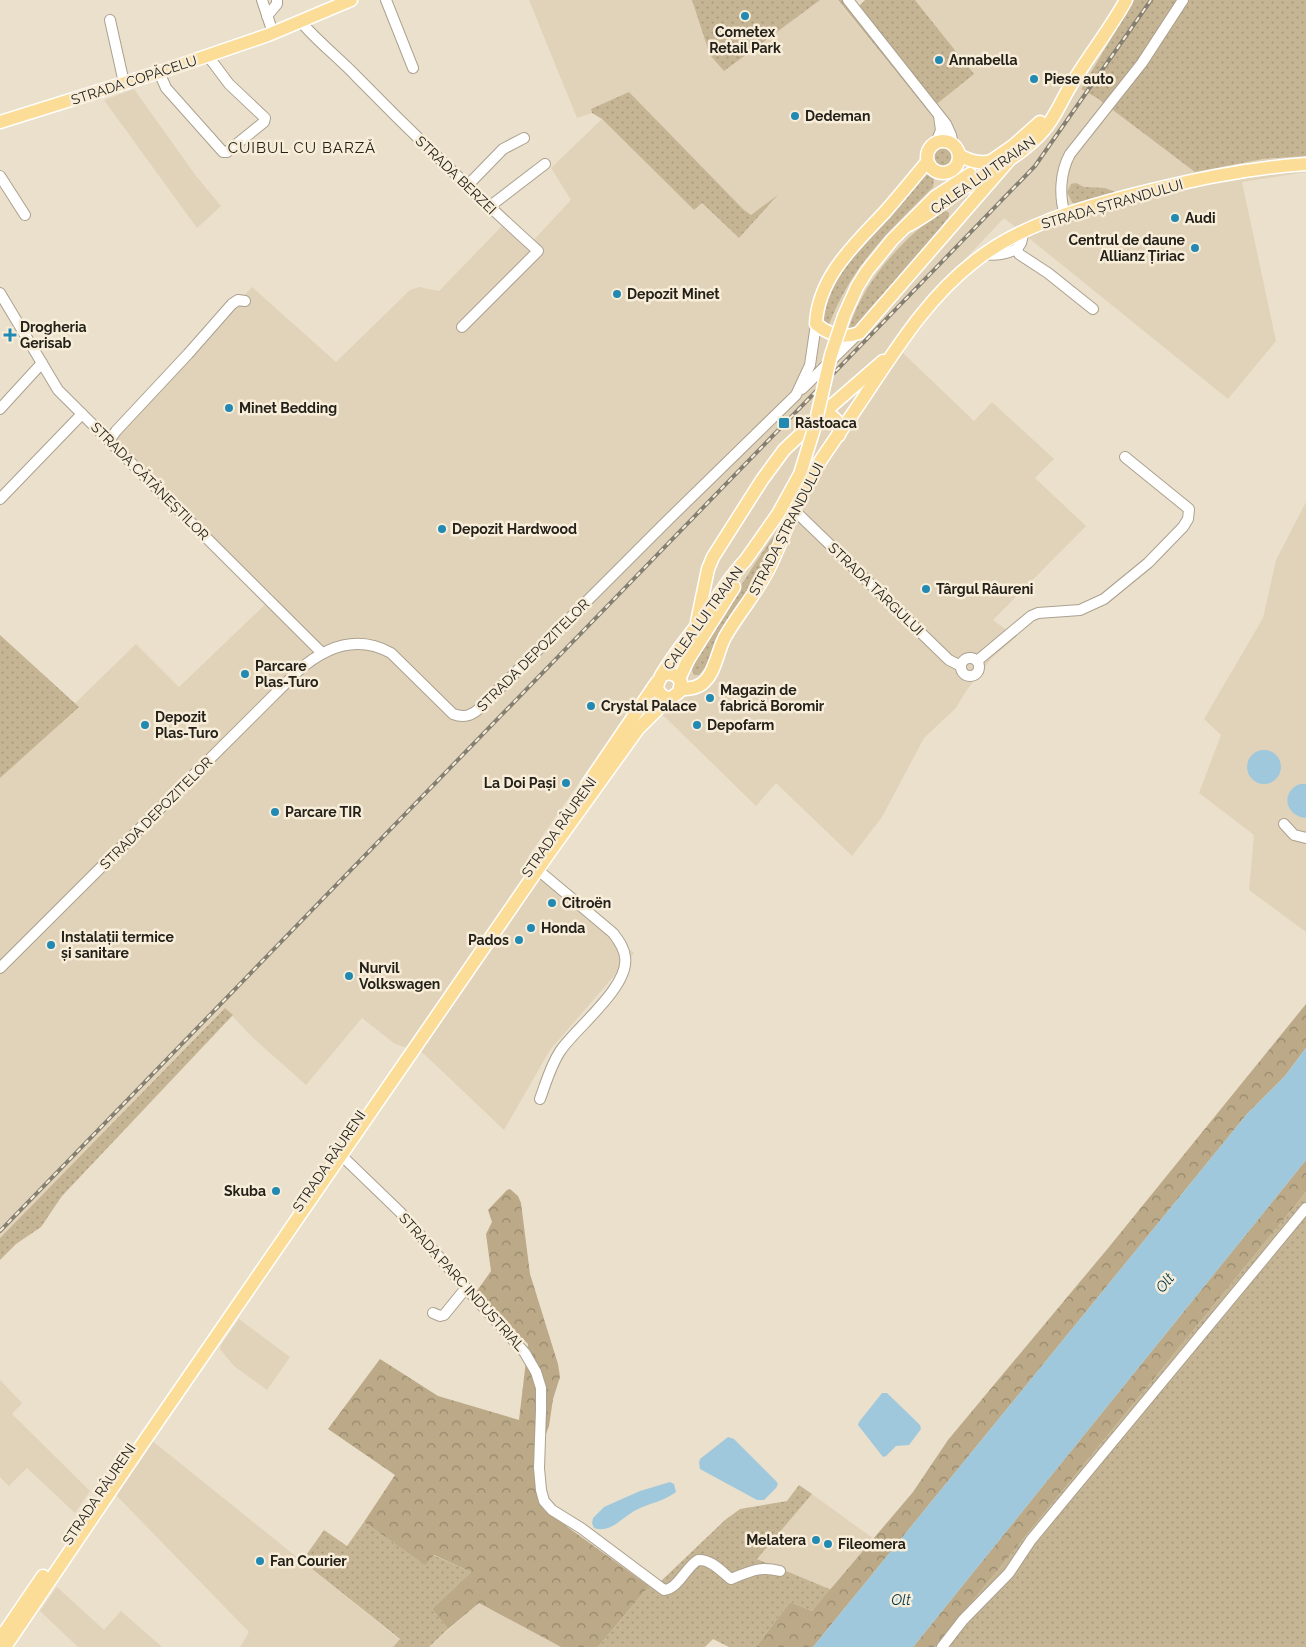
<svg xmlns="http://www.w3.org/2000/svg" width="1306" height="1647" viewBox="0 0 1306 1647" font-family="Raleway,sans-serif">
  <style>
    .built { fill: #e1d3b9 }
    .grass { fill: url(#grass-dots) }
    .forest { fill: url(#forest-crowns) }
    .water { fill: #a0c8dc }
    .lines { fill: none; stroke-linecap: round; stroke-linejoin: round }
    .minor-casing { stroke: #aba18f; stroke-width: 12 }
    .major-casing { stroke: #fff; stroke-width: 15 }
    .minor { stroke: #fff; stroke-width: 10 }
    .major { stroke: #fcdd98; stroke-width: 12 }
    .rail-casing { stroke: #857f71; stroke-width: 4 }
    .rail { stroke: #f7edd9; stroke-width: 2; stroke-dasharray: 5.5; stroke-linecap: butt }
    .major-bridge-casing { stroke: #fff; stroke-width: 15; stroke-linecap: butt }
    .major-bridge { stroke: #fcdd98; stroke-width: 12 }
    .poi-dot { fill: #2289b2; stroke: #f7edd9; stroke-width: 2 }
    .labels { text-anchor: middle; stroke-width: 5; stroke-linejoin: round; paint-order: stroke }
    .poi-label { font-size: 14px; font-weight: bold; fill: #24211a; stroke: #f7edd9; text-anchor: start }
    .street-label { font-size: 14px; fill: #24211a; stroke: #f7edd9 }
    .neighbourhood-label { font-size: 15px; letter-spacing: 1px; fill: #24211a; stroke: #f7edd9 }
    .water-label { font-size: 15px; font-style: italic; fill: #013b50; stroke: #f7edd9 }
  </style>
  <defs>
    <pattern id="grass-dots" width="8" height="8" patternUnits="userSpaceOnUse" patternTransform="scale(1.25)"><rect width="8" height="8" fill="#c6b594"/><path d="M2 2h.1M6 6h.1" fill="none" stroke="#aa9b7f" stroke-width="1.8" stroke-linecap="round"/></pattern>
    <pattern id="forest-crowns" width="20" height="18" patternUnits="userSpaceOnUse" patternTransform="scale(1.25)"><rect width="20" height="18" fill="#bba987"/><path d="M2 6a3 3 0 1 1 6 0M12 15a3 3 0 1 1 6 0" fill="none" stroke="#98896e"/></pattern>
  </defs>
  <rect width="100%" height="100%" fill="#eae0cc"/>
  <!-- built -->
  <g class="built">
    <polygon points="529,0 837,0 928,111 964,61 915,0 1134,0 1081,89 1097,98 1263,159 1306,156 1306,172 1242,182 1276,341 1228,399 1004,218 954,271 937,305 902,352 974,421 992,402 1054,459 1035,478 1086,526 993,620 1016,637 991,659 966,691 956,708 924,738 882,817 852,856 776,783 756,806 665,717 636,700 528,857 634,953 550,1050 504,1130 423,1053 395,1044 362,1018 306,1085 251,1036 225,1008 0,1238 0,776 136,644 179,687 274,596 112,439 252,287 336,362 410,290 419,287 439,291 502,226 528,246 571,200 551,168 602,119 694,210 702,203 739,238 776,198 751,215 743,209 629,93 591,110 592,113 577,118"/>
    <polygon points="134,89 196,176 221,206 197,228 104,100"/>
    <polygon points="1306,502 1306,932 1249,890 1254,835 1199,793 1221,735 1204,719 1263,618 1276,560"/>
    <polygon points="239,1319 290,1357 267,1390 234,1366 220,1349 221,1345"/>
    <polygon points="0,1380 22,1403 12,1414 90,1491 75,1513 27,1468 9,1486 0,1477"/>
    <polygon points="150,1439 400,1640 393,1647 240,1647 249,1632 113,1492"/>
    <polygon points="812,1494 874,1539 832,1590 757,1559"/>
    <polygon points="57,1587 104,1630 121,1611 162,1647 78,1647 40,1611"/>
    <polygon points="479,1603 561,1647 429,1647"/>
  </g>
  <!-- grass -->
  <g class="grass">
    <polygon points="692,0 820,0 724,71 710,55"/>
    <polygon points="838,0 853,0 859,6 865,0 915,0 974,74 928,111"/>
    <polygon points="1134,0 1306,0 1306,156 1263,159 1195,172 1097,98 1081,89"/>
    <polygon points="629,92 743,209 751,215 778,195 739,238 702,203 694,210 602,119 592,113 591,109"/>
    <circle cx="943" cy="158" r="11"/>
    <path d="M926 174 932 176 934 179 933 187C887 234 852 264 828 327L823 325 822 307 841 269 922 175Z"/>
    <polygon points="1076,183 1084,187 1105,188 1121,194 1079,206 1072,202 1067,192 1071,184"/>
    <path d="M944 209 949 213V216L927 248 863 324 848 331C863 281 902 239 944 209Z"/>
    <polygon points="774,535 776,535 776,537 756,580 724,625 715,642 707,665 699,675 694,675 692,670 699,652 754,565"/>
    <polygon points="0,635 79,707 0,778"/>
    <polygon points="225,1008 233,1015 62,1196 41,1227 16,1244 0,1260 0,1238"/>
    <polygon points="1306,1192 1306,1647 935,1647"/>
    <polygon points="799,1485 812,1494 757,1559 832,1590 812,1611 790,1602 756,1647 729,1647 713,1639 705,1647 598,1647 649,1586 660,1582 725,1520 740,1509 787,1501"/>
    <polygon points="364,1522 424,1564 433,1555 471,1572 432,1609 448,1629 429,1647 393,1647 400,1639 302,1561 324,1530 347,1546"/>
  </g>
  <!-- forest -->
  <g class="forest">
    <polygon points="1306,1004 1306,1048 1285,1076 1247,1114 813,1647 756,1647 790,1602 812,1611 913,1492 948,1440 1109,1247"/>
    <polygon points="1306,1160 1306,1192 935,1647 913,1647"/>
    <polygon points="510,1189 518,1196 521,1203 530,1274 558,1364 560,1377 553,1399 549,1426 535,1462 535,1482 538,1500 544,1510 649,1586 598,1647 561,1647 479,1603 448,1629 432,1609 471,1572 434,1555 425,1565 364,1522 395,1475 328,1429 380,1359 438,1396 519,1420 528,1344 482,1298 477,1291 491,1271 486,1234 492,1222 488,1210 507,1190"/>
  </g>
  <!-- water -->
  <g class="water">
    <circle cx="1264" cy="767" r="17"/>
    <path d="M1300 784H1306V817L1305 818C1284 815 1281 791 1300 784Z"/>
    <polygon points="1306,1048 1306,1160 913,1647 813,1647 1247,1114 1285,1076"/>
    <polygon points="882,1393 887,1393 920,1425 921,1429 909,1445 896,1446 886,1456 883,1457 858,1425 859,1422"/>
    <polygon points="728,1437 734,1439 776,1481 778,1484 776,1488 764,1500 757,1500 700,1469 699,1463 700,1459"/>
    <path d="M670 1482 674 1484 676 1492C663 1502 649 1503 636 1510 622 1517 611 1534 594 1528L592 1523 593 1518 604 1507 640 1491Z"/>
  </g>
  <g class="lines">
    <!-- minor casing -->
    <g class="minor-casing">
      <g id="minor">
        <polyline points="262,0 273,33"/>
        <polyline points="386,0 413,68"/>
        <polyline points="848,0 946,124 951,135 953,145"/>
        <polyline points="267,16 277,4 277,0"/>
        <polyline points="110,20 124,83"/>
        <path d="M301 22C318 42 339 58 357 77 416 137 476 195 538 251L462 327"/>
        <polyline points="159,72 166,88 223,152 227,152 264,122 265,118 229,84 208,56"/>
        <polyline points="936,143 941,130 939,116"/>
        <polyline points="0,176 25,215"/>
        <polyline points="467,186 503,149 524,138"/>
        <polyline points="489,207 545,164"/>
        <path d="M1065 215C1059 196 1060 172 1070 154L1142 63 1183 0"/>
        <polyline points="1024,231 1021,243 1017,249 1019,254 1048,273 1093,309"/>
        <path d="M983 254C997 256 1005 254 1017 249"/>
        <polyline points="0,293 58,390 322,653"/>
        <polyline points="802,389 859,333"/>
        <polyline points="0,409 42,363"/>
        <polyline points="109,441 116,431 188,354 232,304 238,300 245,301"/>
        <polyline points="0,499 82,414"/>
        <polyline points="794,510 949,660 961,666"/>
        <circle cx="970" cy="667" r="9"/>
        <polyline points="977,661 1031,616 1038,613 1080,610 1104,599 1148,563 1183,527 1188,519 1189,509 1125,457"/>
        <polyline points="1284,824 1294,835 1306,838"/>
        <path d="M538 870 613 933C618 940 624 947 625 957 630 986 576 1028 561 1050 551 1064 546 1083 540 1099"/>
        <path d="M0 968 298 671C325 647 357 634 391 653L453 714C464 718 471 716 480 708L667 521 796 395 810 365 816 324"/>
        <path d="M342 1148 341 1151 342 1156 400 1212 466 1288 525 1353 536 1372 541 1388V1410L539 1468 541 1490 544 1501 552 1510 581 1528 664 1590C678 1589 686 1567 698 1560 711 1559 722 1572 731 1579 751 1571 759 1566 780 1571"/>
        <polyline points="433,1313 440,1316 444,1315 466,1288"/>
        <polyline points="942,1647 963,1620 1009,1573 1031,1540 1306,1208"/>
      </g>
    </g>
    <!-- major casing -->
    <g class="major-casing">
      <g id="major">
        <polyline points="0,122 163,71 268,35 351,0"/>
        <circle cx="943" cy="157" r="16"/>
        <path d="M959 155C970 161 979 164 992 161"/>
        <path d="M927 162C913 179 899 196 885 212 855 244 818 277 816 324 829 335 843 339 859 333L1010 159"/>
        <polyline points="987,164 1013,146 1040,122"/>
        <path d="M907 226C929 215 947 199 967 186 994 168 1024 154 1044 130 1055 117 1060 104 1068 90 1086 59 1109 31 1126 0"/>
        <polyline points="844,316 857,287 867,271 892,240 935,197 970,174"/>
        <path d="M822 414C835 414 840 422 839 435"/>
        <polyline points="697,622 708,569 713,557 762,480 784,450 822,414 883,361"/>
        <path d="M661 676C676 650 696 628 713 604 723 589 732 574 745 561"/>
        <polyline points="679,679 688,660 734,587"/>
        <path d="M681 689C690 689 699 688 705 681 715 672 718 650 725 637 738 614 756 594 768 570 784 539 793 504 812 474 828 448 847 423 864 397 896 349 928 297 975 261 1019 226 1075 210 1128 196 1187 181 1246 168 1306 164"/>
        <polyline points="587,785 657,682"/>
        <polyline points="0,1639 43,1576"/>
        <path d="M5 1647 145 1440 549 853 638 729 661 706 679 692 681 682 677 676 669 673 661 676 657 686C658 693 662 697 669 698"/>
      </g>
    </g>
    <!-- minor -->
    <use href="#minor" class="minor"/>
    <!-- major -->
    <use href="#major" class="major"/>
    <!-- rail casing -->
    <g class="rail-casing">
      <polyline id="rail" points="0,1231 1035,166 1151,0"/>
    </g>
    <!-- rail -->
    <use href="#rail" class="rail"/>
    <!-- major-bridge casing -->
    <g class="major-bridge-casing">
      <polyline id="major-bridge" points="745,561 778,514 800,474 814,429 831,355 844,316"/>
    </g>
    <!-- major-bridge -->
    <use href="#major-bridge" class="major-bridge"/>
  </g>
  <!-- markers -->
  <g class="poi-dot">
    <circle cx="745" cy="16" r="5"/>
    <circle cx="939" cy="60" r="5"/>
    <circle cx="1034" cy="79" r="5"/>
    <circle cx="795" cy="116" r="5"/>
    <circle cx="1175" cy="218" r="5"/>
    <circle cx="1195" cy="248" r="5"/>
    <circle cx="617" cy="294" r="5"/>
    <path d="M7.5 327.5h5v5h5v5h-5v5h-5v-5h-5v-5h5z"/>
    <circle cx="229" cy="408" r="5"/>
    <rect x="778" y="417" width="12" height="12" rx="2.5"/>
    <circle cx="442" cy="529" r="5"/>
    <circle cx="926" cy="589" r="5"/>
    <circle cx="245" cy="674" r="5"/>
    <circle cx="710" cy="698" r="5"/>
    <circle cx="591" cy="706" r="5"/>
    <circle cx="145" cy="725" r="5"/>
    <circle cx="697" cy="725" r="5"/>
    <circle cx="566" cy="783" r="5"/>
    <circle cx="275" cy="812" r="5"/>
    <circle cx="552" cy="903" r="5"/>
    <circle cx="531" cy="928" r="5"/>
    <circle cx="519" cy="940" r="5"/>
    <circle cx="51" cy="945" r="5"/>
    <circle cx="349" cy="976" r="5"/>
    <circle cx="276" cy="1191" r="5"/>
    <circle cx="816" cy="1540" r="5"/>
    <circle cx="828" cy="1544" r="5"/>
    <circle cx="260" cy="1561" r="5"/>
  </g>
  <g class="labels">
    <!-- poi labels -->
    <g class="poi-label">
      <text x="745" y="37" text-anchor="middle">Cometex<tspan x="745" dy="16">Retail Park</tspan></text>
      <text x="949" y="65">Annabella</text>
      <text x="1044" y="84">Piese auto</text>
      <text x="805" y="121">Dedeman</text>
      <text x="1185" y="223">Audi</text>
      <text x="1185" y="245" text-anchor="end">Centrul de daune<tspan x="1185" dy="16">Allianz Țiriac</tspan></text>
      <text x="627" y="299">Depozit Minet</text>
      <text x="20" y="332">Drogheria<tspan x="20" dy="16">Gerisab</tspan></text>
      <text x="239" y="413">Minet Bedding</text>
      <text x="795" y="428">Răstoaca</text>
      <text x="452" y="534">Depozit Hardwood</text>
      <text x="936" y="594">Târgul Râureni</text>
      <text x="255" y="671">Parcare<tspan x="255" dy="16">Plas-Turo</tspan></text>
      <text x="720" y="695">Magazin de<tspan x="720" dy="16">fabrică Boromir</tspan></text>
      <text x="601" y="711">Crystal Palace</text>
      <text x="155" y="722">Depozit<tspan x="155" dy="16">Plas-Turo</tspan></text>
      <text x="707" y="730">Depofarm</text>
      <text x="556" y="788" text-anchor="end">La Doi Pași</text>
      <text x="285" y="817">Parcare TIR</text>
      <text x="562" y="908">Citroën</text>
      <text x="541" y="933">Honda</text>
      <text x="61" y="942">Instalații termice<tspan x="61" dy="16">și sanitare</tspan></text>
      <text x="509" y="945" text-anchor="end">Pados</text>
      <text x="359" y="973">Nurvil<tspan x="359" dy="16">Volkswagen</tspan></text>
      <text x="266" y="1196" text-anchor="end">Skuba</text>
      <text x="806" y="1545" text-anchor="end">Melatera</text>
      <text x="838" y="1549">Fileomera</text>
      <text x="270" y="1566">Fan Courier</text>
    </g>
    <!-- street labels -->
    <g class="street-label">
      <text transform="translate(134 80) rotate(-18)" y="5">STRADA COPĂCELU</text>
      <text transform="translate(456 175) rotate(44)" y="5">STRADA BERZEI</text>
      <text transform="translate(983 175) rotate(-35)" y="5">CALEA LUI TRAIAN</text>
      <text transform="translate(1112 204) rotate(-16)" y="5">STRADA ȘTRANDULUI</text>
      <text transform="translate(150 481) rotate(45)" y="5">STRADA CĂTĂNEȘTILOR</text>
      <text transform="translate(786 529) rotate(-63)" y="5">STRADA ȘTRANDULUI</text>
      <text transform="translate(876 589) rotate(44)" y="5">STRADA TÂRGULUI</text>
      <text transform="translate(703 618) rotate(-54)" y="5">CALEA LUI TRAIAN</text>
      <text transform="translate(533 655) rotate(-45)" y="5">STRADA DEPOZITELOR</text>
      <text transform="translate(156 813) rotate(-45)" y="5">STRADA DEPOZITELOR</text>
      <text transform="translate(559 827) rotate(-55)" y="5">STRADA RÂURENI</text>
      <text transform="translate(329 1161) rotate(-56)" y="5">STRADA RÂURENI</text>
      <text transform="translate(462 1282) rotate(48)" y="5">STRADA PARC INDUSTRIAL</text>
      <text transform="translate(99 1494) rotate(-56)" y="5">STRADA RÂURENI</text>
    </g>
    <!-- neighbourhood labels -->
    <g class="neighbourhood-label">
      <text x="302" y="153">CUIBUL CU BARZĂ</text>
    </g>
    <!-- water labels -->
    <g class="water-label">
      <text transform="translate(1165 1283) rotate(-51)" y="5">Olt</text>
      <text x="901" y="1605">Olt</text>
    </g>
  </g>
</svg>
